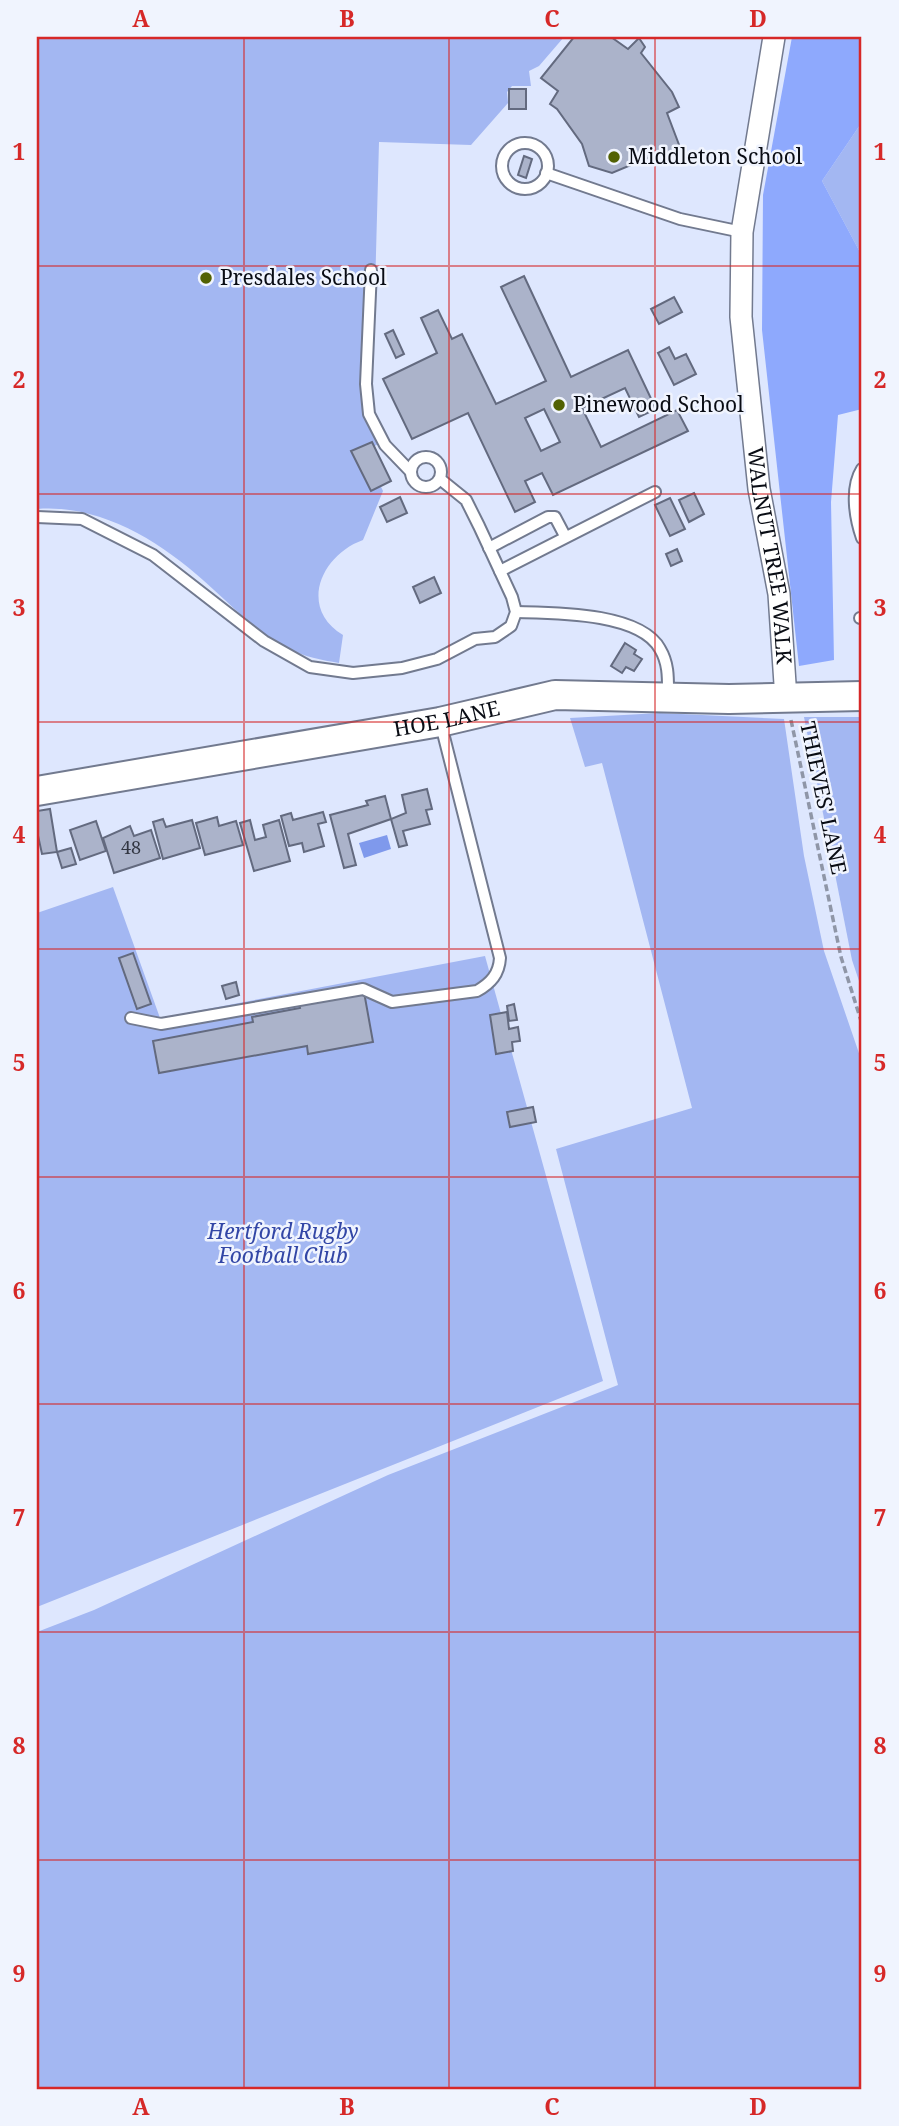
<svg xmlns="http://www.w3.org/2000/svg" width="899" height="2126" viewBox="0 0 899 2126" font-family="'Noto Serif',serif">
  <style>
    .green { fill: #a3b7f2 }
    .forest { fill: #8ea9fd }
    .water { fill: #7f99ec }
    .building { fill: #abb3ca; stroke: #636a7f; stroke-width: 2; fill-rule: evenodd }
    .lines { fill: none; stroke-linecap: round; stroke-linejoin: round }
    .lane-casing { stroke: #727a8f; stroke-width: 14 }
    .street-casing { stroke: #727a8f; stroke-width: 24 }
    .secondary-casing { stroke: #727a8f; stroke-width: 32 }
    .path { stroke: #8f96a7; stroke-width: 3.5; stroke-dasharray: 7 3.5; stroke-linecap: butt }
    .lane { stroke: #fff; stroke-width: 10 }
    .street { stroke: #fff; stroke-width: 21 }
    .secondary { stroke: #fff; stroke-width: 28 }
    .grid { fill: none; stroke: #d62828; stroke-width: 2; stroke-opacity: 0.55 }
    .poi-dot { fill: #526103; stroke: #f0f4fe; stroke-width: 2.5 }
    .labels { text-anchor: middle; stroke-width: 5; stroke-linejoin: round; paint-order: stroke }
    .number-label { font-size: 18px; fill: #323642 }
    .poi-label { font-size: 21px; fill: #090c14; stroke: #f0f4fe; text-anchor: start }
    .street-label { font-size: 21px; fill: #090c14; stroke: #f0f4fe }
    .park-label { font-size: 21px; font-style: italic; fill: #3246a6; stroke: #f0f4fe }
    .neatline { fill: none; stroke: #d62828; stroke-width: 2.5 }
    .grid-label { font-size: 23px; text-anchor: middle; font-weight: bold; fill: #d62828 }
  </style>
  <rect width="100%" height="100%" fill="#dee7fe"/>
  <!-- green -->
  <g class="green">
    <path d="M37 37H564L539 66 529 71 531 86H512L507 92 508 103 471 145 379 142 372 402 385 441 364 451 383 491 363 540C321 555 298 608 343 635L339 663C322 660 304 657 288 648 253 631 226 599 196 574 153 537 96 504 37 509Z"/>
    <polygon points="862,122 862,256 822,181"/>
    <polygon points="660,713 784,719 804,856 824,951 862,1062 862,2089 37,2089 37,1632 94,1610 388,1475 618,1385 556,1149 692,1108 602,763 585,767 570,718"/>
    <polygon points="804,717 862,717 862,990 852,960"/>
    <polygon points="113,887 160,1018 485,956 603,1381 37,1607 37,913"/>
  </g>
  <!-- forest -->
  <polygon class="forest" points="792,37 862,37 862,122 822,181 862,256 862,409 838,415 831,502 834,660 799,666 762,330 763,195"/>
  <!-- water -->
  <polygon class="water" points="387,835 391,849 364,858 359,843"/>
  <!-- building -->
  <g class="building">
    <polygon points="574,37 611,37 628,49 639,38 645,47 641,53 672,92 679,107 667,113 681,150 650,157 612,173 589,166 582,144 557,109 550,104 558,91 541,78"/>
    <rect x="509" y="89" width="17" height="20"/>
    <polygon points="524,156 532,159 526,178 518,175"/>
    <path d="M524 276 571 377 628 350 656 409 639 417 625 388 582 408 601 447 677 410 688 431 553 495 542 473 525 481 535 502 515 512 468 413 412 439 383 379 437 353 421 318 438 310 452 339 462 334 496 404 546 381 501 287ZM544 409 560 442 541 451 525 418Z"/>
    <polygon points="674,297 682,312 659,324 651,309"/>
    <polygon points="393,330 404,354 396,358 385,334"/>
    <polygon points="669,347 675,359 686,354 696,374 674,385 658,353"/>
    <polygon points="372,442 391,481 371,491 351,451"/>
    <polygon points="694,493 704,514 689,522 679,500"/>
    <polygon points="400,497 407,513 387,522 380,507"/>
    <polygon points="670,498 685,529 670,536 655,505"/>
    <polygon points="677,549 682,561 671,566 666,554"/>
    <polygon points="434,577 441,593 420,603 413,587"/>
    <polygon points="625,643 636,650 634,654 642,659 634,671 626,667 622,673 611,666"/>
    <polygon points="427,789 432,809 426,810 430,824 403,831 407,845 399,847 391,819 406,813 402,795"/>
    <polygon points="385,796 391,819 348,834 356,865 344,868 330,815 368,805 366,801"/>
    <polygon points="50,809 57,852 42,854 37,831 37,811"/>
    <polygon points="323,812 326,822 318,824 324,846 304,852 302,843 289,846 281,816 291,813 293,820"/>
    <polygon points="217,817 219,826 236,821 243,845 205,855 196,823"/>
    <polygon points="163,819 166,827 192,820 200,848 163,859 153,822"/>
    <polygon points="250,820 255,840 266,837 263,825 279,820 290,861 254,871 240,823"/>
    <polygon points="96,821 106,851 80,860 70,830"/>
    <polygon points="130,826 134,836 151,830 160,858 114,873 103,838"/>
    <polygon points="71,848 76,864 62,868 57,852"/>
    <polygon points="133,953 151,1004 137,1009 119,958"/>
    <polygon points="236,982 239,995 226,999 222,986"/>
    <polygon points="364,992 373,1042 308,1054 307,1046 159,1073 153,1041 253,1022 252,1017 300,1008 299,1003"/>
    <polygon points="514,1004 517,1020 509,1021 507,1006"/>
    <polygon points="507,1012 509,1029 518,1027 520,1041 512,1042 513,1051 496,1054 490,1015"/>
    <polygon points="533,1107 536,1122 510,1127 507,1112"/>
  </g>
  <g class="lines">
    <!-- lane casing -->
    <g class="lane-casing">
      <g id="lane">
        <circle cx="525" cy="166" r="23"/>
        <polyline points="546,173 680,219 742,232"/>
        <polyline points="371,270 366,384 369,414 385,445 411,472"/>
        <circle cx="426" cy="472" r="15"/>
        <path d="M862 469C850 488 855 518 862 538"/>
        <polyline points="37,517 82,519 153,555 264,641 310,667 353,673 402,668 437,659 475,639 495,637 511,626 516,612 512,597 479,526 466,500 440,479"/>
        <polyline points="489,548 548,517 555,517 565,536"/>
        <polyline points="500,571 655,492"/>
        <path d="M516 612C553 613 640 612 660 649 669 664 668 679 668 696"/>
        <polyline points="860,618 862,618"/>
        <path d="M131 1018 161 1024 363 989 392 1002 477 991C491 983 499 974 500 958L441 725"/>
      </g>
    </g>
    <!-- street casing -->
    <g class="street-casing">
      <g id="street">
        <path id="s1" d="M774 37 742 232 741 317 759 489 779 594 786 699"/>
      </g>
    </g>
    <!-- secondary casing -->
    <g class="secondary-casing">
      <g id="secondary">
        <path id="s2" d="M37 791 440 722 555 695 729 699 862 696"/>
      </g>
    </g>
    <!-- path -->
    <polyline class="path" points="791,720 841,957 862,1024"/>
    <!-- lane -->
    <use href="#lane" class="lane"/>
    <!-- street -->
    <use href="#street" class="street"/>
    <!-- secondary -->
    <use href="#secondary" class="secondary"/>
  </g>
  <!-- grid -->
  <path class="grid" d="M244 37V2089M449 37V2089M655 37V2089M37 266H862M37 494H862M37 722H862M37 949H862M37 1177H862M37 1404H862M37 1632H862M37 1860H862"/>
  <!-- markers -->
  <g class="poi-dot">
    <circle cx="614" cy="157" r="7"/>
    <circle cx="206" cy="278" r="7"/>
    <circle cx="559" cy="405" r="7"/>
  </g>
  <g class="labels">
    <!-- number labels -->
    <g class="number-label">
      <text x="131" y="854">48</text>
    </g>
    <!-- poi labels -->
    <g class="poi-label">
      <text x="628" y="164">Middleton School</text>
      <text x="220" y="285">Presdales School</text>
      <text x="573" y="412">Pinewood School</text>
    </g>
    <!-- street labels -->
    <g class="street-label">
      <text dy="7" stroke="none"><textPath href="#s1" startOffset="523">WALNUT TREE WALK</textPath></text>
      <text dy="7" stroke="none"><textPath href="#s2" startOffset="416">HOE LANE</textPath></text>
      <text transform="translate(823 798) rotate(78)" y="7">THIEVES' LANE</text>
    </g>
    <!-- park labels -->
    <g class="park-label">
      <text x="283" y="1239">Hertford Rugby<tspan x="283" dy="24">Football Club</tspan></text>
    </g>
  </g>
  <!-- border -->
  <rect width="899" height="2126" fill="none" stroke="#f0f4fe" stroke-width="77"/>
  <rect x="38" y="38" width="822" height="2050" class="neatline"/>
  <g class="grid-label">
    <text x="141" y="27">A</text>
    <text x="347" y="27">B</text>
    <text x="552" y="27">C</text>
    <text x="758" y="27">D</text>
    <text x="19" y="160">1</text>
    <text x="880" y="160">1</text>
    <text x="19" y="388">2</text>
    <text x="880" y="388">2</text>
    <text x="19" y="616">3</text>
    <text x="880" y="616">3</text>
    <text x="19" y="843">4</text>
    <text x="880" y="843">4</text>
    <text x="19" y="1071">5</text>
    <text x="880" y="1071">5</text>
    <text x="19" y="1299">6</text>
    <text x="880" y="1299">6</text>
    <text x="19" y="1526">7</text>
    <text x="880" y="1526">7</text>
    <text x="19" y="1754">8</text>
    <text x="880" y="1754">8</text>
    <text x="19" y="1982">9</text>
    <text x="880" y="1982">9</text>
    <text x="141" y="2115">A</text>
    <text x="347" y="2115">B</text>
    <text x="552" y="2115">C</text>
    <text x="758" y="2115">D</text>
  </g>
</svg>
